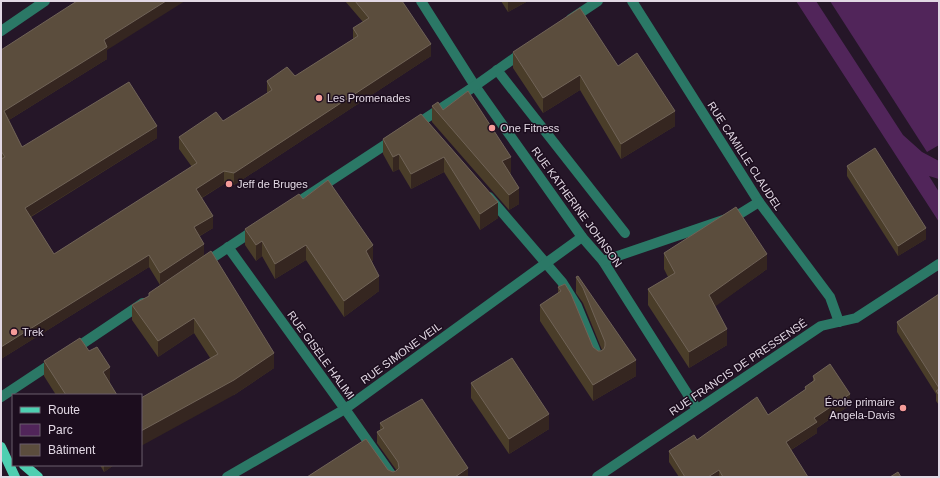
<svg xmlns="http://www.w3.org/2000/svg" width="940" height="478" viewBox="0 0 940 478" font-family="Helvetica,sans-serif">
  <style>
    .green { fill: #51255a }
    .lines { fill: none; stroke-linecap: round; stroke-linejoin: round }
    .minor { stroke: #2b7866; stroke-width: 10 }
    .major { stroke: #4ecfb1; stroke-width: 10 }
    .wall { fill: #4a3d29 }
    .shaded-wall { fill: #352620 }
    .building { fill: #5b4d3d; stroke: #706357 }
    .poi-dot { fill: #f59b99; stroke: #1c0d1e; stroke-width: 1.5 }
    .labels { text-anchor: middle; stroke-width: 3; stroke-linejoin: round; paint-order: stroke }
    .poi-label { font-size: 11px; fill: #e2d8e4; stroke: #1c0d1e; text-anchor: start }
    .street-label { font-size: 11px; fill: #e2d8e4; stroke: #1c0d1e }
  </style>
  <rect width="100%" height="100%" fill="#251628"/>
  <!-- green -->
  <g class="green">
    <polygon points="796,1 816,1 903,135 922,152 939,161 939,179 929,176 939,192 939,222"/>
    <polygon points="830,1 939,1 939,145 927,152"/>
  </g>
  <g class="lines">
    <!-- minor -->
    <g class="minor">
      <polyline points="421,1 475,86 582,237 603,261 697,409"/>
      <polyline points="632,1 759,202 830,297 839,322"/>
      <polyline points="571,19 598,1"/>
      <polyline points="1,31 45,1"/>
      <polyline points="497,70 625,233"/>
      <polyline points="414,126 475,86 523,52"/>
      <polyline points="489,197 562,282 577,306 599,359"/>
      <polyline points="292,206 394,139"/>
      <polyline points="228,247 345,409 393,477"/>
      <polyline points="603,261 738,215 759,202"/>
      <polyline points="203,264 256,229"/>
      <polyline points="73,350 143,303"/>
      <polyline points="1,397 54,362"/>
      <polyline points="227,477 345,409 582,237"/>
      <polyline points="597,477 821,326 856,318 939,264"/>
    </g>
    <!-- major -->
    <g class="major">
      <polyline points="1,447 15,477"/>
      <polyline points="24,465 38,477"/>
    </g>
  </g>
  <!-- wall -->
  <g class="wall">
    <polygon points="345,1 402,1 431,56 234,185 224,184 202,198 213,228 200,236 160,285 149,267 1,359 1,50 107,50 107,59 9,120 22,147 157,138 31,217 54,254 192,167 179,149 179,137 223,121 267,94 267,81 295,76 353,39 353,28 363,22"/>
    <polygon points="501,1 528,1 508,12"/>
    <polygon points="513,52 618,66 675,126 621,159 580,90 543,113 513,68"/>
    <polygon points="432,106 443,110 511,172 510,173 519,204 509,210 432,122"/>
    <polygon points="421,114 498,218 480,230 444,172 411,189 399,169 393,172 383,154 383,139"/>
    <polygon points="847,166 926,239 898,256 847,176"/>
    <polygon points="303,199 373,260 372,261 379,291 344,317 306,260 275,279 262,256 256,261 245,245 245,229"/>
    <polygon points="211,251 274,368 234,395 194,333 158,357 132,320 132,305 149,296 149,293"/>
    <polygon points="664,253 767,269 715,306 727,345 689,368 648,305 648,289 668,277 664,269"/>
    <polygon points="576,277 636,376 593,401 540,321 540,305 558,293 558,287 593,347 598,351 602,350 583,303 576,293"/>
    <polygon points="939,294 939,405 936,401 936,394 897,332 897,322"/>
    <polygon points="44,361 110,382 109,383 117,395 56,395 44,376"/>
    <polygon points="813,376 850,405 817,428 817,433 791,450 808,477 679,477 669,462 669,451 697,440 768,415 805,390 805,387 813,382"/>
    <polygon points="471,383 549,429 509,454 471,398"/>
    <polygon points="380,423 468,477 307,477 388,470 393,472 397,471 377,443 377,432 380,430"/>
    <polygon points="100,465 114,465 104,472"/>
  </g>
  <!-- shaded-wall -->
  <g class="shaded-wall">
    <polygon points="166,1 185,1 107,50 107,59 4,123 4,111 104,40"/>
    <polygon points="508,1 528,1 508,12"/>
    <polygon points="431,44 431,56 234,185 234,173"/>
    <polygon points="580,75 580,90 543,113 543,98"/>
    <polygon points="675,111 675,126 621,159 621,144"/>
    <polygon points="157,126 157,138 25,220 25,208"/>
    <polygon points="399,154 399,169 393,172 393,157"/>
    <polygon points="444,157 444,172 411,189 411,174"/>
    <polygon points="511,157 511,172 502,176 502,161"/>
    <polygon points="224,171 224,184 196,201 196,189"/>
    <polygon points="519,188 519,204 509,210 509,195"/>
    <polygon points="498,202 498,218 480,230 480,214"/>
    <polygon points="213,216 213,228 194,239 194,227"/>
    <polygon points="926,228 926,239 898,256 898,246"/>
    <polygon points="262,241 262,256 256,261 256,245"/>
    <polygon points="204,244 204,256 160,285 160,273"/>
    <polygon points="306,245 306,260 275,279 275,264"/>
    <polygon points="373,245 373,260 366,266 366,251"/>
    <polygon points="767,254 767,269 709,311 709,295"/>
    <polygon points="149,255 149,267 1,359 1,347"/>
    <polygon points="379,276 379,291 344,317 344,301"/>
    <polygon points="194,318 194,333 158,357 158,341"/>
    <polygon points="727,329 727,345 689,368 689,352"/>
    <polygon points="274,353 274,368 234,395 141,446 141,431"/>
    <polygon points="636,360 636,376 593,401 593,385"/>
    <polygon points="110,367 110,382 103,387 103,372"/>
    <polygon points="850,394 850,405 817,428 817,433 786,453 786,442 814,418"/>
    <polygon points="549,414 549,429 509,454 509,439"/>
    <polygon points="104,465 114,465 104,472"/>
    <polygon points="468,468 468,477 455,477"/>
    <polygon points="719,470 719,477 708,477"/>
  </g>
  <!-- building -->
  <g class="building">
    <polygon points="77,1 166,1 104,40 107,47 4,111 22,147 129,82 157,126 25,208 54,254 197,163 179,137 216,112 223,121 272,90 267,81 287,67 295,76 358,36 353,28 369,18 355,1 402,1 431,44 234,173 224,171 196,189 213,216 194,227 204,244 160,273 149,255 1,347 1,159 5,157 1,151 1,50"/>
    <polygon points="580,8 618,66 637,53 675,111 621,144 580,75 543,98 513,52"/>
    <polygon points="468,91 511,157 502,161 519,188 509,195 432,106 438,102 443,110"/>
    <polygon points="421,114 498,202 480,214 444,157 411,174 399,154 393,157 383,139"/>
    <polygon points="875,148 926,228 898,246 847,166"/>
    <polygon points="328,180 373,245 366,251 379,276 344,301 306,245 275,264 262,241 256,245 245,229 299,194 303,199"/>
    <polygon points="736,207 767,254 709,295 727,329 689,352 648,289 675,273 664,253"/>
    <polygon points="211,251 274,353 234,380 141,431 141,398 218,354 194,318 158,341 132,305 149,296 149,293"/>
    <polygon points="578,276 636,360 593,385 540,305 561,291 558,287 565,284 571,294 593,347 598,351 601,351 604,349 605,346 605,342 583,288 576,277"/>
    <polygon points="939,294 939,388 897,322"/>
    <polygon points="80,338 89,351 97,347 110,367 103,372 117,395 66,395 44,361"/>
    <polygon points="512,358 549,414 509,439 471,383"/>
    <polygon points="830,364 850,394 814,418 817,422 786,442 808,477 723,477 719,470 708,477 685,477 669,451 694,435 697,440 757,397 768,415 806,389 805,387 815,380 813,376"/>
    <polygon points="939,389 939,395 936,391"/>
    <polygon points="422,399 468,468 455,477 307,477 366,439 388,470 393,472 396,471 399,468 398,462 377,432 384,428 380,423"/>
    <polygon points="898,472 901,477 890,477"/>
  </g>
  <!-- markers -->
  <g class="poi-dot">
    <circle cx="319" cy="98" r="4"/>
    <circle cx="492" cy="128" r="4"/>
    <circle cx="229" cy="184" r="4"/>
    <circle cx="14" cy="332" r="4"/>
    <circle cx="903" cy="408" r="4"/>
  </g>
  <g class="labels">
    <!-- poi labels -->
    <g class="poi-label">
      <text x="327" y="102">Les Promenades</text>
      <text x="500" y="132">One Fitness</text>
      <text x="237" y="188">Jeff de Bruges</text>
      <text x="22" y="336">Trek</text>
      <text x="895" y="406" text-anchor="end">École primaire<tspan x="895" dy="13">Angela-Davis</tspan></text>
    </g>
    <!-- street labels -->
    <g class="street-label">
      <text transform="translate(745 156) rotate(57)" y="4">RUE CAMILLE CLAUDEL</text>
      <text transform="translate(577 207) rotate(54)" y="4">RUE KATHERINE JOHNSON</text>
      <text transform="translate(401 353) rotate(-36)" y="4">RUE SIMONE VEIL</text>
      <text transform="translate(321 355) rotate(54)" y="4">RUE GISÈLE HALIMI</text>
      <text transform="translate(738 367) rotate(-34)" y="4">RUE FRANCIS DE PRESSENSÉ</text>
    </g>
  </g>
  <!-- border -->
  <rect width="940" height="478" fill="none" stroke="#e2d8e4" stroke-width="4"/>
  <!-- legend -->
  <rect x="12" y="394" width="130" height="72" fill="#1c0d1e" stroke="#6b5e6d"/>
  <rect x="20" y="407" width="20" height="6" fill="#4ecfb1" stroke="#6b5e6d"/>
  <text x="48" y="414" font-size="12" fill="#e2d8e4">Route</text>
  <rect x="20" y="424" width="20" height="12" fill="#51255a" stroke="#6b5e6d"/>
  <text x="48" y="434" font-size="12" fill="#e2d8e4">Parc</text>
  <rect x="20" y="444" width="20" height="12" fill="#5b4d3d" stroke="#6b5e6d"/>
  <text x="48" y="454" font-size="12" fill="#e2d8e4">Bâtiment</text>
</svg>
